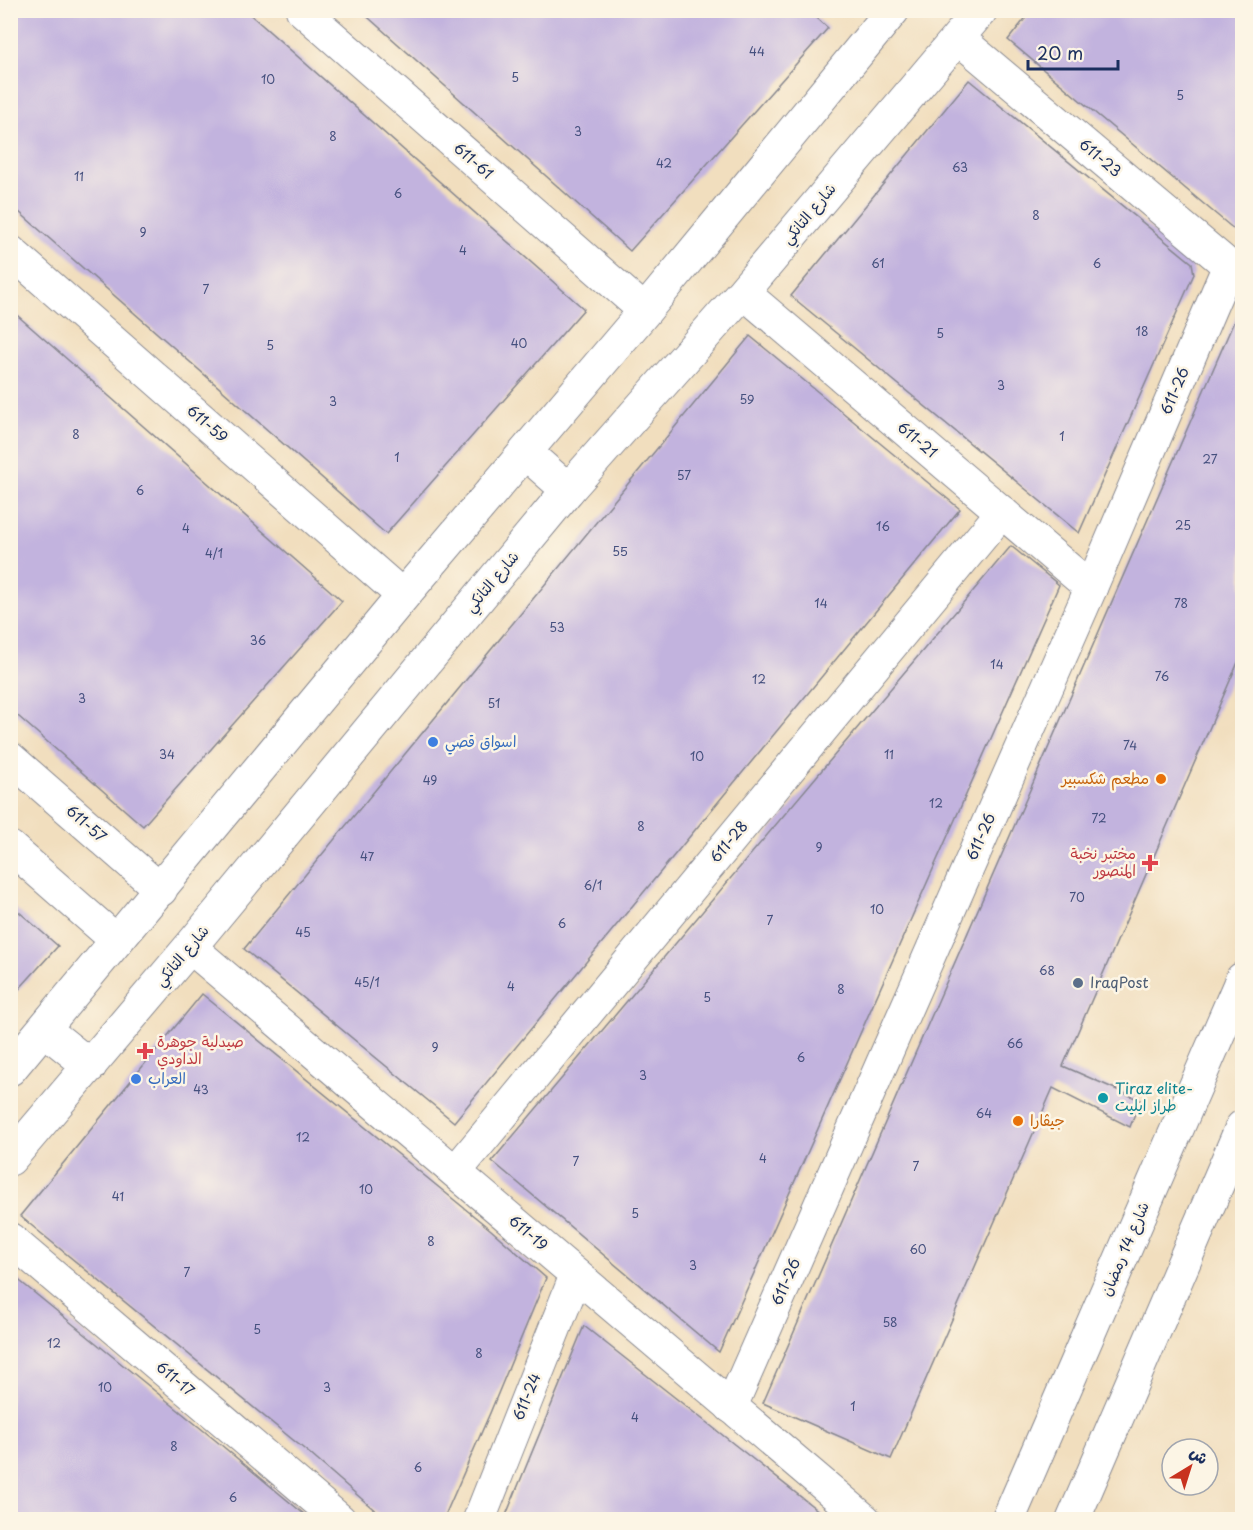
<svg xmlns="http://www.w3.org/2000/svg" width="1253" height="1530" viewBox="0 0 1253 1530" font-family="'Playpen Sans','Playpen Sans Arabic',sans-serif">
  <style>
    .building { fill: #c2b3de }
    .lines { fill: none; stroke-linecap: round; stroke-linejoin: round }
    .minor-casing { stroke: #86868e; stroke-width: 34 }
    .tertiary-casing { stroke: #86868e; stroke-width: 35 }
    .primary-casing { stroke: #86868e; stroke-width: 35 }
    .minor { stroke: #fff; stroke-width: 32 }
    .tertiary { stroke: #fff; stroke-width: 33 }
    .primary { stroke: #fff; stroke-width: 33 }
    .shop-dot { fill: #3f7fe0; stroke: #fcf5e5; stroke-width: 2 }
    .food-dot { fill: #e8710a; stroke: #fcf5e5; stroke-width: 2 }
    .health-dot { fill: #e0444e; stroke: #fcf5e5; stroke-width: 2 }
    .service-dot { fill: #5c6f8a; stroke: #fcf5e5; stroke-width: 2 }
    .culture-dot { fill: #0f9aa8; stroke: #fcf5e5; stroke-width: 2 }
    .labels { text-anchor: middle; stroke-width: 5; stroke-linejoin: round; paint-order: stroke }
    .number-label { font-size: 12px; fill: #45507e }
    .street-label { font-size: 15px; fill: #1b2f5e; stroke: #fcf5e5 }
    .shop-label { font-size: 15px; fill: #366cbe; stroke: #fcf5e5; text-anchor: start }
    .food-label { font-size: 15px; fill: #c56008; stroke: #fcf5e5; text-anchor: end }
    .health-label { font-size: 15px; fill: #be3a42; stroke: #fcf5e5; text-anchor: end }
    .service-label { font-size: 15px; fill: #4e5e75; stroke: #fcf5e5; text-anchor: start }
    .culture-label { font-size: 15px; fill: #0d838f; stroke: #fcf5e5; text-anchor: start }
  </style>
  <rect width="100%" height="100%" fill="#fcf5e5"/>
  <filter id="ink" filterUnits="userSpaceOnUse"><feTurbulence type="fractalNoise" baseFrequency=".0167" numOctaves="2"/><feDisplacementMap in="SourceGraphic" scale="12" xChannelSelector="R" yChannelSelector="G"/><feConvolveMatrix kernelMatrix="1 2 1 2 8 2 1 2 1" color-interpolation-filters="sRGB"/></filter>
  <filter id="wash" filterUnits="userSpaceOnUse"><feTurbulence type="fractalNoise" baseFrequency=".008" numOctaves="4" result="noise"/><feDisplacementMap in="SourceGraphic" scale="24" xChannelSelector="R" yChannelSelector="G"/><feGaussianBlur stdDeviation="1.35" result="paint"/><feColorMatrix in="noise" values="0 0 0 0 0 0 0 0 0 0 0 0 0 0 0 0 0 1.4 0 .05"/><feComposite in="paint" operator="in"/></filter>
  <g filter="url(#wash)">
    <rect width="100%" height="100%" fill="#f1debe"/>
    <g id="blocks">
      <!-- building -->
      <g class="building">
        <polygon points="10,10 245,10 584,309 386,534 10,204"/>
        <polygon points="360,10 808,10 828,28 630,251"/>
        <polygon points="1032,10 1242,10 1242,236 1008,40"/>
        <polygon points="969,80 1192,263 1194,274 1079,533 791,296"/>
        <polygon points="1242,303 1242,653 1063,1066 1140,1100 1130,1127 1053,1088 891,1459 763,1403"/>
        <polygon points="10,309 342,601 143,826 10,709"/>
        <polygon points="750,336 960,509 454,1122 244,949"/>
        <polygon points="1011,546 1059,585 719,1352 492,1161"/>
        <polygon points="10,904 58,946 10,999"/>
        <polygon points="202,994 491,1230 546,1278 490,1413 443,1520 386,1520 309,1453 20,1216"/>
        <polygon points="10,1273 220,1444 311,1520 10,1520"/>
        <polygon points="584,1326 706,1422 830,1520 504,1520"/>
      </g>
    </g>
  </g>
  <g filter="url(#ink)">
    <use href="#blocks" fill-opacity="0" stroke="#86868e" stroke-width="1.5"/>
    <g class="lines">
      <!-- minor casing -->
      <g class="minor-casing">
        <g id="minor">
          <polyline points="302,10 645,311"/>
          <polyline points="958,38 1242,277"/>
          <polyline points="10,251 403,596"/>
          <polyline points="743,292 1091,588"/>
          <polyline points="10,758 161,890"/>
          <polyline points="10,847 117,941"/>
          <polyline points="190,947 865,1520"/>
          <polyline points="456,1171 1002,512"/>
          <polyline points="10,1239 340,1520"/>
          <polyline points="731,1407 1091,588 1228,267"/>
          <polyline points="479,1520 576,1275"/>
        </g>
      </g>
      <!-- tertiary casing -->
      <g class="tertiary-casing">
        <g id="tertiary">
          <polyline points="526,453 568,490"/>
          <polyline points="45,1030 90,1066"/>
          <polyline points="10,1069 403,596 645,311 893,10"/>
          <polyline points="10,1159 190,947 568,490 743,292 981,10"/>
        </g>
      </g>
      <!-- primary casing -->
      <g class="primary-casing">
        <g id="primary">
          <polyline points="1008,1520 1242,979"/>
          <polyline points="1073,1520 1242,1127"/>
        </g>
      </g>
      <!-- minor -->
      <use href="#minor" class="minor"/>
      <!-- tertiary -->
      <use href="#tertiary" class="tertiary"/>
      <!-- primary -->
      <use href="#primary" class="primary"/>
    </g>
  </g>
  <!-- markers -->
  <g class="shop-dot">
    <circle cx="433" cy="742" r="6"/>
    <circle cx="136" cy="1079" r="6"/>
  </g>
  <g class="food-dot">
    <circle cx="1161" cy="779" r="6"/>
    <circle cx="1018" cy="1121" r="6"/>
  </g>
  <g class="health-dot">
    <path d="M1147 854h6v6h6v6h-6v6h-6v-6h-6v-6h6z"/>
    <path d="M142 1042h6v6h6v6h-6v6h-6v-6h-6v-6h6z"/>
  </g>
  <circle class="service-dot" cx="1078" cy="983" r="6"/>
  <circle class="culture-dot" cx="1103" cy="1098" r="6"/>
  <g class="labels">
    <!-- number labels -->
    <g class="number-label">
      <text x="757" y="56">44</text>
      <text x="515" y="82">5</text>
      <text x="268" y="84">10</text>
      <text x="1180" y="100">5</text>
      <text x="578" y="136">3</text>
      <text x="333" y="141">8</text>
      <text x="664" y="168">42</text>
      <text x="960" y="172">63</text>
      <text x="79" y="181">11</text>
      <text x="398" y="198">6</text>
      <text x="1036" y="220">8</text>
      <text x="143" y="237">9</text>
      <text x="463" y="255">4</text>
      <text x="878" y="268">61</text>
      <text x="1097" y="268">6</text>
      <text x="206" y="294">7</text>
      <text x="1142" y="336">18</text>
      <text x="940" y="338">5</text>
      <text x="519" y="348">40</text>
      <text x="270" y="350">5</text>
      <text x="1001" y="390">3</text>
      <text x="747" y="404">59</text>
      <text x="333" y="406">3</text>
      <text x="76" y="439">8</text>
      <text x="1062" y="441">1</text>
      <text x="397" y="462">1</text>
      <text x="1210" y="464">27</text>
      <text x="684" y="480">57</text>
      <text x="140" y="495">6</text>
      <text x="1183" y="530">25</text>
      <text x="883" y="531">16</text>
      <text x="186" y="533">4</text>
      <text x="620" y="556">55</text>
      <text x="214" y="558">4/1</text>
      <text x="821" y="608">14</text>
      <text x="1181" y="608">78</text>
      <text x="557" y="632">53</text>
      <text x="258" y="645">36</text>
      <text x="997" y="669">14</text>
      <text x="1162" y="681">76</text>
      <text x="759" y="684">12</text>
      <text x="82" y="703">3</text>
      <text x="494" y="708">51</text>
      <text x="1130" y="750">74</text>
      <text x="167" y="759">34</text>
      <text x="889" y="759">11</text>
      <text x="697" y="761">10</text>
      <text x="430" y="785">49</text>
      <text x="936" y="808">12</text>
      <text x="1099" y="823">72</text>
      <text x="641" y="831">8</text>
      <text x="819" y="852">9</text>
      <text x="367" y="861">47</text>
      <text x="593" y="890">6/1</text>
      <text x="1077" y="902">70</text>
      <text x="877" y="914">10</text>
      <text x="770" y="925">7</text>
      <text x="562" y="928">6</text>
      <text x="303" y="937">45</text>
      <text x="1047" y="975">68</text>
      <text x="367" y="987">45/1</text>
      <text x="511" y="991">4</text>
      <text x="841" y="994">8</text>
      <text x="707" y="1002">5</text>
      <text x="1015" y="1048">66</text>
      <text x="435" y="1052">9</text>
      <text x="801" y="1062">6</text>
      <text x="643" y="1080">3</text>
      <text x="201" y="1094">43</text>
      <text x="984" y="1118">64</text>
      <text x="303" y="1142">12</text>
      <text x="763" y="1163">4</text>
      <text x="576" y="1166">7</text>
      <text x="916" y="1171">7</text>
      <text x="366" y="1194">10</text>
      <text x="118" y="1201">41</text>
      <text x="635" y="1218">5</text>
      <text x="431" y="1246">8</text>
      <text x="918" y="1254">60</text>
      <text x="693" y="1270">3</text>
      <text x="187" y="1277">7</text>
      <text x="890" y="1327">58</text>
      <text x="257" y="1334">5</text>
      <text x="54" y="1348">12</text>
      <text x="479" y="1358">8</text>
      <text x="105" y="1392">10</text>
      <text x="327" y="1392">3</text>
      <text x="853" y="1411">1</text>
      <text x="635" y="1422">4</text>
      <text x="174" y="1451">8</text>
      <text x="418" y="1472">6</text>
      <text x="233" y="1502">6</text>
    </g>
    <!-- street labels -->
    <g class="street-label">
      <text transform="translate(1100 158) rotate(40)" y="5">611-23</text>
      <text transform="translate(473 161) rotate(41)" y="5">611-61</text>
      <text transform="translate(809 214) rotate(-50)" y="5">شارع التانكي</text>
      <text transform="translate(1175 391) rotate(-67)" y="5">611-26</text>
      <text transform="translate(207 424) rotate(41)" y="5">611-59</text>
      <text transform="translate(917 440) rotate(40)" y="5">611-21</text>
      <text transform="translate(492 582) rotate(-50)" y="5">شارع التانكي</text>
      <text transform="translate(86 824) rotate(41)" y="5">611-57</text>
      <text transform="translate(981 837) rotate(-66)" y="5">611-26</text>
      <text transform="translate(729 842) rotate(-50)" y="5">611-28</text>
      <text transform="translate(182 956) rotate(-50)" y="5">شارع التانكي</text>
      <text transform="translate(528 1233) rotate(41)" y="5">611-19</text>
      <text transform="translate(1125 1249) rotate(-67)" y="5">شارع 14 رمضان</text>
      <text transform="translate(786 1282) rotate(-66)" y="5">611-26</text>
      <text transform="translate(175 1379) rotate(40)" y="5">611-17</text>
      <text transform="translate(527 1397) rotate(-68)" y="5">611-24</text>
    </g>
    <!-- shop labels -->
    <g class="shop-label">
      <text x="445" y="747">اسواق قصي</text>
      <text x="148" y="1084">العراب</text>
    </g>
    <!-- food labels -->
    <g class="food-label">
      <text x="1149" y="784">مطعم شكسبير</text>
      <text x="1030" y="1126" text-anchor="start">جيڤارا</text>
    </g>
    <!-- health labels -->
    <g class="health-label">
      <text x="1136" y="859">مختبر نخبة<tspan x="1136" dy="17">المنصور</tspan></text>
      <text x="157" y="1047" text-anchor="start">صيدلية جوهرة<tspan x="157" dy="17">الداودي</tspan></text>
    </g>
    <!-- service labels -->
    <g class="service-label">
      <text x="1090" y="988">IraqPost</text>
    </g>
    <!-- culture labels -->
    <g class="culture-label">
      <text x="1115" y="1094">Tiraz elite-<tspan x="1115" dy="17">طراز ايليت</tspan></text>
    </g>
  </g>
  <!-- margin -->
  <rect width="1253" height="1530" fill="none" stroke="#fcf5e5" stroke-width="36"/>
  <!-- north arrow -->
  <g transform="translate(1190 1467) rotate(38)"><circle r="28" fill="#fcf5e5" stroke="#a2a6af" stroke-width="1.5"/>
  <path d="M0-4.5L10 22L0 15L-10 22Z" fill="#c8321e"/>
  <text y="-9" font-size="16" font-weight="bold" text-anchor="middle" fill="#1b2f5e">ش</text>
  </g>
  <!-- scale -->
  <path d="M1028 60v9h90v-9" fill="none" stroke="#1b2f5e" stroke-width="3"/>
  <text x="1037" y="60" font-size="18" fill="#1b2f5e" stroke="#fcf5e5" stroke-width="4.5" paint-order="stroke">20 m</text>
</svg>
